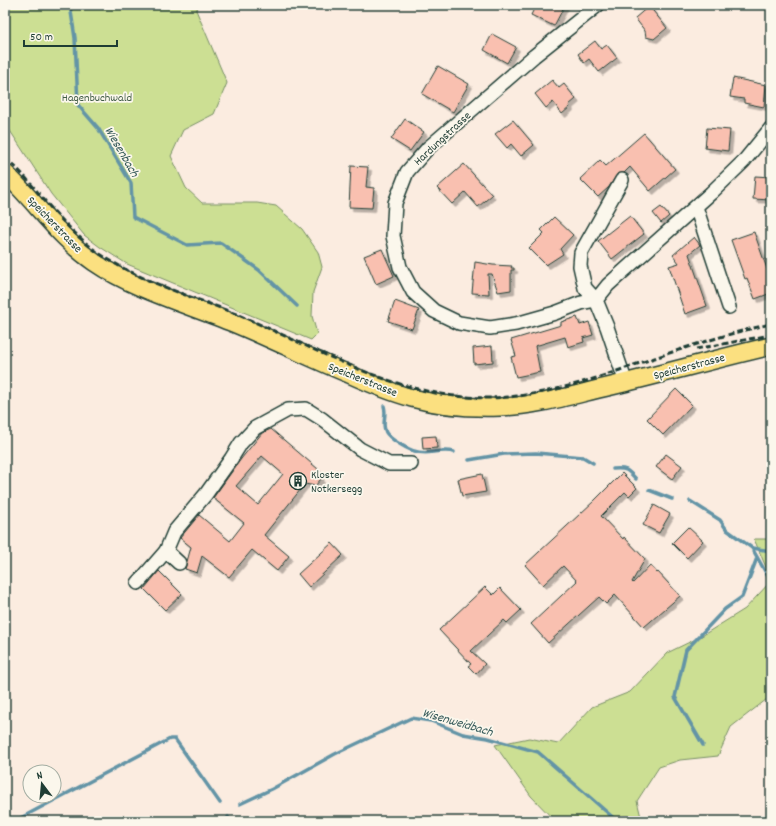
<svg xmlns="http://www.w3.org/2000/svg" width="776" height="826" viewBox="0 0 776 826" font-family="Dekko,sans-serif">
  <style>
    .green { fill: #ccdf93; stroke: #768e64 }
    .lines { fill: none; stroke-linecap: round; stroke-linejoin: round }
    .stream { stroke: #6394a6; stroke-width: 3.5 }
    .building { fill: #f9c0b0; stroke: #1f3d34; fill-rule: evenodd; filter: url(#shadow) }
    .minor-casing { stroke: #1f3d34; stroke-width: 16 }
    .major-casing { stroke: #1f3d34; stroke-width: 20 }
    .minor { stroke: #fbf7ec; stroke-width: 13 }
    .major { stroke: #fbe080; stroke-width: 17 }
    .rail { stroke: #1f3d34; stroke-width: 3; stroke-dasharray: 6 3; stroke-linecap: butt }
    .labels { text-anchor: middle; stroke-width: 3.5; stroke-linejoin: round; paint-order: stroke }
    .park-label { font-size: 12px; fill: #425d47; stroke: #fbf7ec }
    .street-label { font-size: 12px; fill: #1f3d34; stroke: #fbf7ec }
    .poi-label { font-size: 12px; fill: #1f3d34; stroke: #fbf7ec; text-anchor: start }
    .water-label { font-size: 13px; font-style: italic; fill: #365a5a; stroke: #fbf7ec }
  </style>
  <defs>
    <filter id="shadow"><feDropShadow dx="3.5" dy="3.5" stdDeviation="0" flood-color="#0004"/></filter>
  </defs>
  <rect width="100%" height="100%" fill="#fbece0"/>
  <filter id="ink" filterUnits="userSpaceOnUse"><feTurbulence type="fractalNoise" baseFrequency=".025" numOctaves="2"/><feDisplacementMap in="SourceGraphic" scale="8" xChannelSelector="R" yChannelSelector="G"/><feConvolveMatrix kernelMatrix="1 2 1 2 8 2 1 2 1" color-interpolation-filters="sRGB"/></filter>
  <g filter="url(#ink)">
    <!-- green -->
    <g class="green">
      <polygon points="5,5 200,5 196,10 227,83 214,114 183,130 171,156 186,188 202,203 257,203 276,206 302,229 318,252 322,267 313,292 312,316 317,334 311,340 127,264 100,247 84,235 51,194 5,123"/>
      <polygon points="754,539 771,539 771,579"/>
      <polygon points="771,581 771,696 731,727 718,756 680,760 659,767 637,801 642,821 555,821 531,796 495,745 529,738 558,744 592,707 630,692 667,653 700,637 745,609"/>
    </g>
    <g class="lines">
      <!-- stream -->
      <g class="stream">
        <polyline points="70,5 75,38 78,105 98,128 131,183 133,217 187,245 221,243 259,270 297,306"/>
        <path d="M384 406C387 415 382 422 385 430 386 435 391 438 395 441 407 449 418 455 433 452 441 451 447 450 454 452"/>
        <polyline points="469,460 504,454 536,453 583,457 593,463"/>
        <path d="M613 469C626 468 627 469 636 479"/>
        <polyline points="649,490 672,499"/>
        <polyline points="690,501 720,520 727,530 752,548 771,551"/>
        <polyline points="752,548 771,582"/>
        <polyline points="703,745 675,697 686,650 725,609 742,597 757,558"/>
        <polyline points="240,804 272,789 335,754 411,718 431,721 463,734 488,738 538,752 617,821"/>
        <polyline points="228,817 230,821"/>
        <polyline points="15,821 170,739 175,739 220,803"/>
      </g>
    </g>
    <!-- building -->
    <g class="building">
      <polygon points="536,5 565,5 554,26 531,15"/>
      <polygon points="649,6 667,28 654,39 646,37 645,31 635,18"/>
      <polygon points="492,34 516,47 507,63 484,50"/>
      <polygon points="595,41 601,49 607,45 617,58 599,72 589,59 584,63 578,54"/>
      <polygon points="438,66 469,84 453,112 422,94"/>
      <polygon points="733,78 766,85 764,107 744,103 744,99 730,97"/>
      <polygon points="552,80 559,88 564,84 576,99 569,105 570,107 562,114 553,102 546,108 535,94"/>
      <polygon points="405,119 424,132 410,151 391,139"/>
      <polygon points="513,120 534,145 521,156 511,144 507,148 495,134"/>
      <polygon points="707,128 730,130 728,151 705,148"/>
      <polygon points="644,133 675,169 650,191 630,167 624,173 618,173 609,187 598,197 580,179 600,160 606,166"/>
      <polygon points="464,164 492,195 478,207 465,192 452,204 437,188"/>
      <polygon points="351,166 368,167 366,187 374,188 372,208 349,207"/>
      <polygon points="755,176 771,177 771,200 753,199"/>
      <polygon points="661,207 669,216 661,223 653,213"/>
      <polygon points="630,216 644,234 612,259 598,241"/>
      <polygon points="554,217 573,235 560,249 563,254 546,265 529,248 544,233 541,230"/>
      <polygon points="754,232 767,269 771,268 771,293 755,299 747,278 745,279 731,240"/>
      <polygon points="694,237 700,245 689,254 707,306 685,314 669,266 679,263 673,255"/>
      <polygon points="382,249 394,276 376,284 364,256"/>
      <polygon points="475,262 493,265 512,266 511,268 514,268 514,270 511,270 511,290 498,292 492,274 488,274 489,294 472,293"/>
      <polygon points="395,301 419,310 412,329 388,321"/>
      <polygon points="577,317 580,325 589,322 593,335 583,338 584,342 568,347 565,337 535,346 540,372 516,377 511,357 516,356 511,340 561,325 561,322"/>
      <polygon points="492,346 493,362 474,364 473,348"/>
      <polygon points="676,389 692,405 663,435 647,419"/>
      <path d="M271 429 318 469 321 479 315 486 305 484 264 535 289 556 277 571 252 550 229 577 202 556 197 573 185 569 191 547 180 538 199 515 230 541 244 523 213 498 241 459 262 433ZM262 456 283 474 258 505 236 486Z"/>
      <polygon points="436,436 437,448 423,449 422,437"/>
      <polygon points="666,454 682,466 672,479 656,467"/>
      <polygon points="622,473 637,488 629,496 625,492 601,516 623,539 624,537 645,559 632,582 633,583 650,565 657,573 658,572 680,596 644,627 615,595 606,604 599,597 548,643 531,624 577,581 563,566 543,585 525,565 594,501"/>
      <polygon points="482,474 486,492 462,496 458,479"/>
      <polygon points="654,505 670,514 659,533 643,525"/>
      <polygon points="688,527 703,541 687,558 672,543"/>
      <polygon points="332,543 343,555 309,587 298,574"/>
      <polygon points="159,571 182,594 165,610 144,589"/>
      <polygon points="485,587 493,595 500,588 521,610 507,623 504,620 471,651 485,664 476,674 468,666 471,664 439,630"/>
    </g>
    <g class="lines">
      <!-- minor casing -->
      <g class="minor-casing">
        <g id="minor">
          <polyline points="696,207 729,307"/>
          <polyline points="596,300 581,303 555,313 516,324 490,328 459,323 434,311 413,292 400,267 393,236 395,203 407,172 428,148 534,56 598,5"/>
          <polyline points="596,300 585,288 580,266 581,253 622,180"/>
          <polyline points="626,383 607,327 596,300 608,285 711,193 744,161 771,128"/>
          <polyline points="166,551 179,563"/>
          <polyline points="138,583 166,551 174,532 206,494 231,459 241,443 255,428 288,410 306,409 322,419 360,449 389,464 411,464"/>
        </g>
      </g>
      <!-- major casing -->
      <g class="major-casing">
        <path id="major" d="M5 173C36 202 59 238 94 262 133 289 189 305 233 323 272 339 310 358 349 374 369 383 390 392 412 398 441 406 470 408 500 407 535 406 569 396 603 388 659 375 715 359 771 346"/>
      </g>
      <!-- minor -->
      <use href="#minor" class="minor"/>
      <!-- major -->
      <use href="#major" class="major"/>
      <!-- rail -->
      <g class="rail">
        <path d="M5 158C23 172 36 191 51 208 66 225 82 241 100 254 141 282 191 296 236 314 329 353 413 409 518 396 559 391 598 378 637 364 681 349 725 334 771 324"/>
        <polyline points="696,349 771,335"/>
      </g>
    </g>
  </g>
  <!-- icons -->
  <defs>
    <g id="building-ring" transform="scale(0.9)"><circle r="9.5" fill="#fbf7ec" stroke="#1f3d34" stroke-width="1.5"/><path d="M-4-6H4V6H1V3H-1V6H-4ZM-2.5-4.3h1.7v1.8h-1.7ZM.8-4.3h1.7v1.8H.8ZM-2.5-1h1.7V.8h-1.7ZM.8-1h1.7V.8H.8Z" fill="#1f3d34"/></g>
  </defs>
  <g fill-rule="evenodd">
    <use href="#building-ring" x="298" y="481"/>
  </g>
  <g class="labels">
    <!-- park labels -->
    <g class="park-label">
      <text x="97" y="101">Hagenbuchwald</text>
    </g>
    <!-- street labels -->
    <g class="street-label">
      <text transform="translate(442 138) rotate(-43)" y="4">Hardungstrasse</text>
      <text transform="translate(55 224) rotate(46)" y="4">Speicherstrasse</text>
      <text transform="translate(689 366) rotate(-15)" y="4">Speicherstrasse</text>
      <text transform="translate(363 379) rotate(22)" y="4">Speicherstrasse</text>
    </g>
    <!-- poi labels -->
    <g class="poi-label">
      <text x="311" y="478">Kloster<tspan x="311" dy="14">Notkersegg</tspan></text>
    </g>
    <!-- water labels -->
    <g class="water-label">
      <text transform="translate(123 151) rotate(60)" y="5">Wiesenbach</text>
      <text transform="translate(458 721) rotate(16)" y="5">Wisenweidbach</text>
    </g>
  </g>
  <!-- margin -->
  <rect width="776" height="826" fill="none" stroke="#fbf7ec" stroke-width="20"/>
  <rect x="10" y="10" width="756" height="806" fill="none" stroke="#1f3d34" stroke-width="1.5" filter="url(#ink)"/>
  <!-- north arrow -->
  <g transform="translate(42 784) rotate(344)"><circle r="19" fill="#fbf7ec" stroke="#a3ada2"/>
  <path d="M0-3L7 15L0 10L-7 15Z" fill="#1f3d34"/>
  <text y="-6" font-size="11" font-weight="bold" text-anchor="middle" fill="#1f3d34">N</text>
  </g>
  <!-- scale -->
  <path d="M24 40v6h93v-6" fill="none" stroke="#1f3d34" stroke-width="2"/>
  <text x="30" y="40" font-size="12" fill="#1f3d34" stroke="#fbf7ec" stroke-width="3" paint-order="stroke">50 m</text>
</svg>
